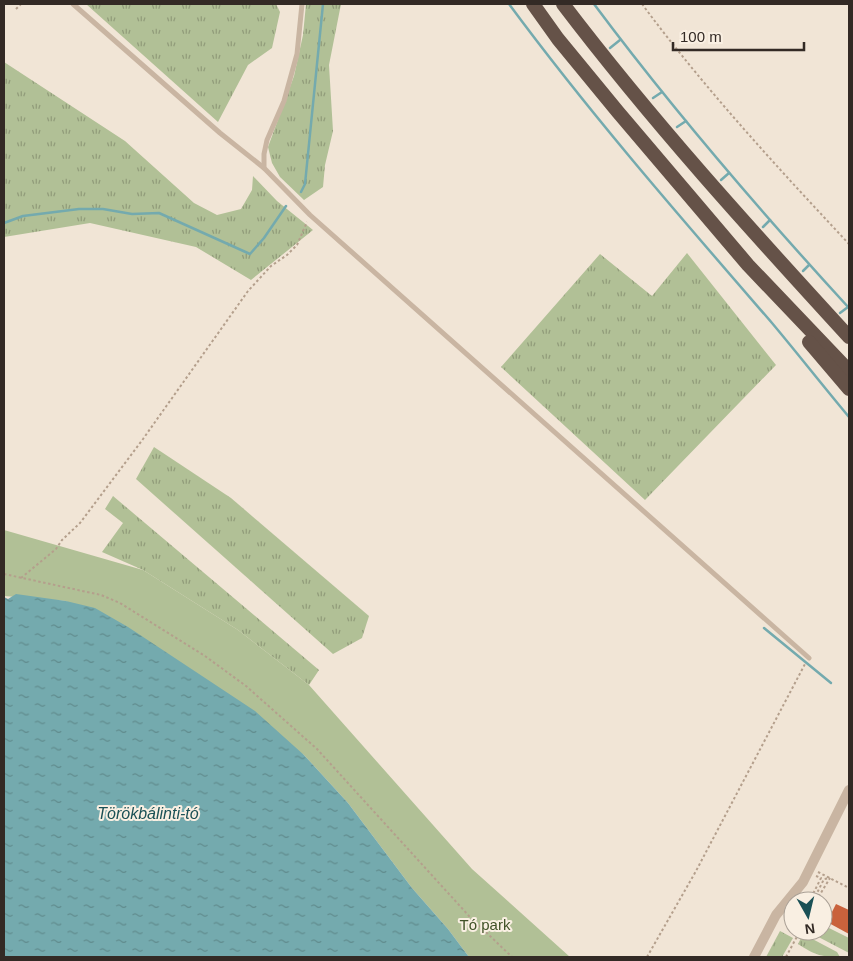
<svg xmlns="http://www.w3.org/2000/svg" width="853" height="961" viewBox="0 0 853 961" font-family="Helvetica,sans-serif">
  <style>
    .grass { fill: url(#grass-tufts) }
    .park { fill: #b1c096 }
    .water { fill: url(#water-ripples) }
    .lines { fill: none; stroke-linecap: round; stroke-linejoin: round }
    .stream { stroke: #74aaae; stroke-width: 2.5 }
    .building { fill: #c9623c }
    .path { stroke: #b49f8c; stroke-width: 2; stroke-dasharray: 2.5 2.5; stroke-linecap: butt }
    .service { stroke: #c9b5a2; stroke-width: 5 }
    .minor { stroke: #c9b5a2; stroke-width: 10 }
    .trunk { stroke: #655248; stroke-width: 14 }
    .labels { text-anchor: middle; stroke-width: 4; stroke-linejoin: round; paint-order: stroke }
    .park-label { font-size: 15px; fill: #415228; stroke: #f9efe2 }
    .water-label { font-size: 16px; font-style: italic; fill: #1a5055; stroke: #f9efe2 }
  </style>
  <defs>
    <pattern id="grass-tufts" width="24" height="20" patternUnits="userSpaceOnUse" patternTransform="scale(1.25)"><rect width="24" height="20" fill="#b1c096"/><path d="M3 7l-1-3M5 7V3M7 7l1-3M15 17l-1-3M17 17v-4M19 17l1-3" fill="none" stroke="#919c7a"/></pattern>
    <pattern id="water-ripples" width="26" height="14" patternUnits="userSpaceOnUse" patternTransform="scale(1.25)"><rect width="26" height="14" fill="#74aaae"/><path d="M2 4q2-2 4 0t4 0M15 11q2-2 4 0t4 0" fill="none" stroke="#608b8d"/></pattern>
  </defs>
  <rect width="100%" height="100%" fill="#f1e5d6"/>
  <!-- grass -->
  <g class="grass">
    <polygon points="86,4 276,4 280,12 272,48 248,65 218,122"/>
    <polygon points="306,4 341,4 329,65 333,131 325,165 323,187 304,200 280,177 272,163 268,147 294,76 303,35"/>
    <polygon points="4,62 125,141 194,203 217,215 241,209 252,190 253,176 277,201 313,230 251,280 196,247 90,223 4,237"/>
    <polygon points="687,253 776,365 645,500 501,367 600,254 652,296"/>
    <polygon points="154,447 231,498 369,616 362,638 333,654 136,479"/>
    <polygon points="113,496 319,670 309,685 238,630 143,570 102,552 123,523 105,509"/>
    <polygon points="823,925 849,938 849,953 807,931 823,931"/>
    <polygon points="780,931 793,938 782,957 766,957"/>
    <path d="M803 934 837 952 840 957C821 957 815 955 798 944Z"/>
  </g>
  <!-- park -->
  <polygon class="park" points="4,530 143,570 238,630 309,685 472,869 570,957 469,957 448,929 412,888 348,803 304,755 66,601 4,596"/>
  <!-- water -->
  <polygon class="water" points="16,594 66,601 95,608 128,627 255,711 304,755 348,803 412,888 448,929 469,957 4,957 4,597 8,599"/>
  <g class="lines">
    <!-- stream -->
    <g class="stream">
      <path d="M509 4C591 115 682 219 772 323 798 354 823 386 849 417"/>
      <path d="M594 4C673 110 760 211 849 308"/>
      <polyline points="610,48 620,40"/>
      <polyline points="653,98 662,92"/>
      <polyline points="677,127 686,121"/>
      <polyline points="721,180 729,173"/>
      <polyline points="301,192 305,184 323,4"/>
      <polyline points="4,223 23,216 79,209 103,209 132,214 159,213 250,254 264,238 286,206"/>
      <polyline points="763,227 770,220"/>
      <polyline points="803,271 809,265"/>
      <polyline points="840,313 848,307"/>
      <polyline points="764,628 831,683"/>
    </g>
  </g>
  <!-- building -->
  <polygon class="building" points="836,904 849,910 849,934 827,922"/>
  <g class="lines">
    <!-- path -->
    <g class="path">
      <path d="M642 4C705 89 777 167 849 244"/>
      <polyline points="16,9 21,4"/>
      <polyline points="4,574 101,595 120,603 205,656 246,686 317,749 469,916 512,957"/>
      <polyline points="21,578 56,549 62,540 80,523 143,439 248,291 271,266 287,255 297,245 307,222"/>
      <polyline points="818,872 849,888"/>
      <polyline points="816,876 821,878 813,894 816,895 824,879 830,878"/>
      <polyline points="816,901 830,878"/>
      <polyline points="647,957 696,871 805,664"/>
      <polyline points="786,957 800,931"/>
    </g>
    <!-- service -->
    <g class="service">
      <polyline points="73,4 220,133 264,168"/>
      <polyline points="302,4 297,54 284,101 267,140 264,154 264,168 310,215 809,658"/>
    </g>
    <!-- minor -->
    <polyline class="minor" points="754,957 776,915 803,882 849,790"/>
    <!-- trunk -->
    <g class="trunk">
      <polyline points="533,4 558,39 618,112 748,265 849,371"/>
      <path d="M563 4C652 121 750 229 849 337"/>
      <polyline points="809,342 849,389"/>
    </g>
  </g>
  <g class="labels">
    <!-- park labels -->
    <g class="park-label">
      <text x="485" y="930">Tó park</text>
    </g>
    <!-- water labels -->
    <g class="water-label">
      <text x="148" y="819">Törökbálinti-tó</text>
    </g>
  </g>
  <!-- border -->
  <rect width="853" height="961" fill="none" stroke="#332a25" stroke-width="10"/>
  <!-- north arrow -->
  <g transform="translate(808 916) rotate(172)"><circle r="24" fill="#f9efe2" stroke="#aaa096"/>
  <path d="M0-4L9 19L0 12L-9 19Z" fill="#1a5055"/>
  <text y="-8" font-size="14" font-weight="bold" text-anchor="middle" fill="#332a25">N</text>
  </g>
  <!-- scale -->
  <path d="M673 42v8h131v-8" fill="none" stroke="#332a25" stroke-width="2.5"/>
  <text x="680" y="42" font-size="15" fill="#332a25" stroke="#f9efe2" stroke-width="4" paint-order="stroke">100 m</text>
</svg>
